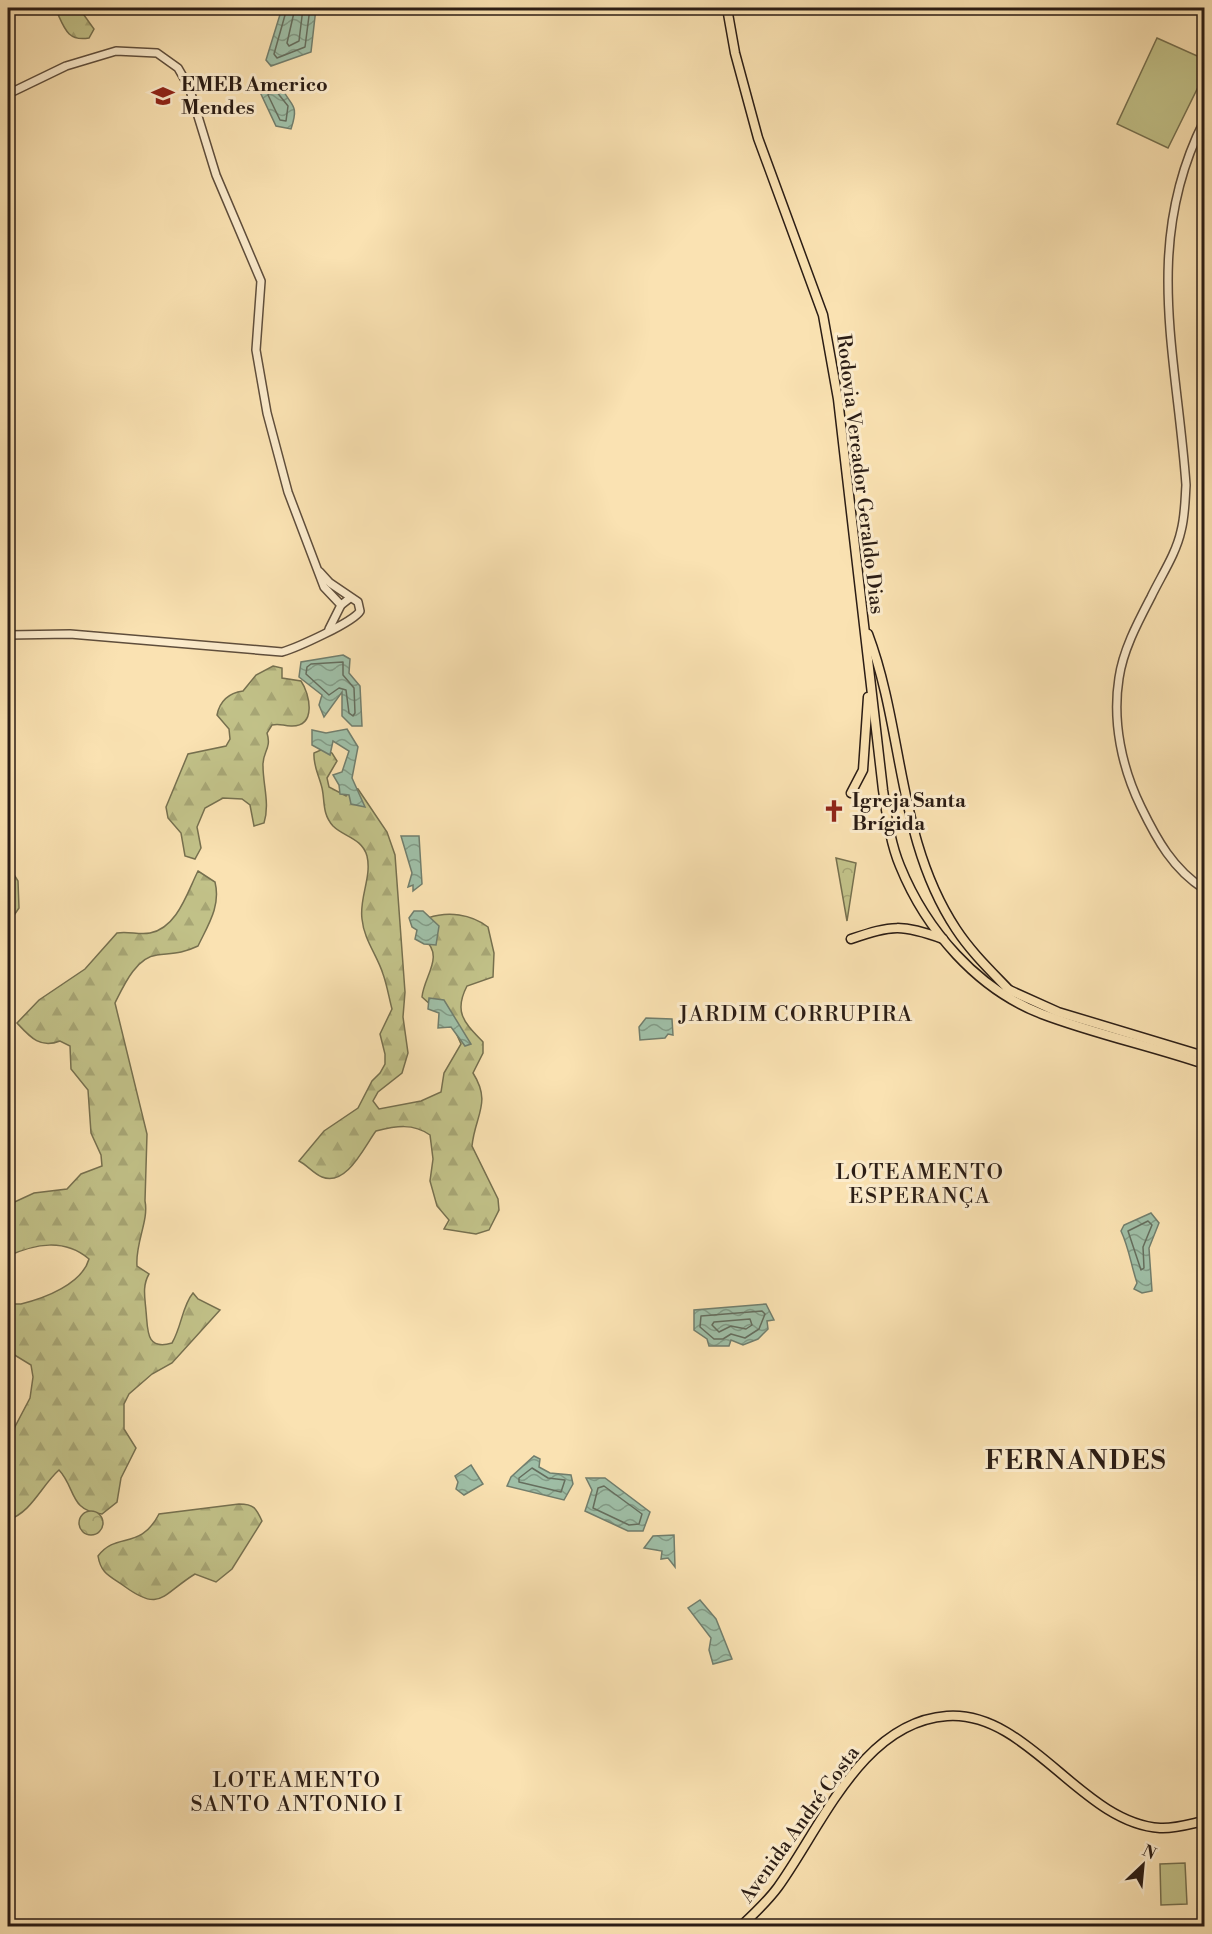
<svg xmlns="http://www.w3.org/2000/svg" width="1212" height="1934" viewBox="0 0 1212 1934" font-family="'Libre Bodoni',serif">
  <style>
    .grass { fill: #c2c289; stroke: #76704f; stroke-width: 1.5 }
    .forest { fill: url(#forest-firs); stroke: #76704f; stroke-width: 1.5 }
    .park { fill: url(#park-crowns); stroke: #76704f; stroke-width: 1.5 }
    .water { fill: url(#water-waves); stroke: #717e6d; stroke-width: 1.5 }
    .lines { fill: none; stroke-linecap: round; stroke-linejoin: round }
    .shore { stroke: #656e5e; stroke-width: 1.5 }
    .minor-casing { stroke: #5f4e3c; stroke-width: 10 }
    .major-casing { stroke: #2b1d15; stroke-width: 11 }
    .minor { stroke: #fceccd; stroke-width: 7 }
    .major { stroke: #fae2b2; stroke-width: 8 }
    .labels { text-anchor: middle; stroke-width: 6; stroke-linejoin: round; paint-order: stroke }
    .poi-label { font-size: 20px; font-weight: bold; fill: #2b1d15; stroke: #fceccd; text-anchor: start }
    .street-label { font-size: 20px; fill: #2b1d15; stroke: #fceccd }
    .neighbourhood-label { font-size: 21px; letter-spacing: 1.5px; fill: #2b1d15; stroke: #fceccd }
    .district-label { font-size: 26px; font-weight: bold; letter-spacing: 1.5px; fill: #2b1d15; stroke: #fceccd }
  </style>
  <defs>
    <pattern id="forest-firs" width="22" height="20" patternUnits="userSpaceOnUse" patternTransform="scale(1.5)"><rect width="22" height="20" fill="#c2c289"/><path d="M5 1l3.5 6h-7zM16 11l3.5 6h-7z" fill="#a7a675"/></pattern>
    <pattern id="park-crowns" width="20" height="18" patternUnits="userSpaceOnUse" patternTransform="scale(1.5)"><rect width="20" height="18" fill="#c2c289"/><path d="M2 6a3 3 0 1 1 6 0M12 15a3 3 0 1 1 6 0" fill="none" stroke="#a7a675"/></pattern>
    <pattern id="water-waves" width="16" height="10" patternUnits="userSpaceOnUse" patternTransform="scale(1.5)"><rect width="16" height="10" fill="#9fbfa7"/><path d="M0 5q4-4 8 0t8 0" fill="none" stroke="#829b87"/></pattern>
  </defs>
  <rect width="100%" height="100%" fill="#fae2b2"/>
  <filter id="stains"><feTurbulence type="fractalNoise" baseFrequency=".00333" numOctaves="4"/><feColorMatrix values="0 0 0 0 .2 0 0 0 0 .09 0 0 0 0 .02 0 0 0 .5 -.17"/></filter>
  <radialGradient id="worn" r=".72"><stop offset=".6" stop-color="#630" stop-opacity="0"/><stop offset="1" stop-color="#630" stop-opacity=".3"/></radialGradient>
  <!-- grass -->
  <g class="grass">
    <polygon points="1157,38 1204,59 1204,75 1168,148 1117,124"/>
    <polygon points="1185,1863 1187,1904 1161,1905 1160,1864"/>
  </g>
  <!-- forest -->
  <g class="forest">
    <path d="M55 8H79L94 29 89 38C66 42 64 26 55 8Z"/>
    <path d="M273 666 282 668V678L301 681C310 694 317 727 291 726 283 726 280 723 272 725L267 733C272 749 262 752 263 766 263 785 270 804 264 823L254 826 250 805 242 799 223 798 205 808 197 827 201 848 195 859 185 856 181 833 168 818 166 807 188 754 226 746 230 739 229 729 217 715C220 700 229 693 243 691L256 675Z"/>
    <path d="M323 749 332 753 337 761 327 778 329 787 346 796 349 787 358 789 387 832 395 855 405 992 403 1017 408 1053 402 1073 378 1092 373 1101 379 1109 421 1101 441 1092 444 1073 461 1044 452 1024 422 997C424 976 445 956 424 939L428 918C448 911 471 914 488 927L494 953 493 977 467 986C453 1013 465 1023 483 1042V1053L473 1073C492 1103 475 1115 472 1146L498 1199 499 1210 489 1230 476 1234 444 1229 449 1220 437 1206 430 1181 433 1159 430 1135C413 1123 396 1126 376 1131 365 1145 347 1187 322 1177 314 1174 307 1165 299 1161L324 1131 358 1108 372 1081 380 1073 385 1064V1054L380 1034 392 1009C389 998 387 985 383 974 377 955 364 940 362 919 359 898 372 877 367 856 362 838 344 837 333 826 322 814 325 801 322 788 319 775 313 766 314 753Z"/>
    <polygon points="8,865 18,881 19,908 8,924"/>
    <path d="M198 871 215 882C221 906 208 925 198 946 181 954 174 953 157 955 136 957 123 987 115 1003L147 1134 145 1201C149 1221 135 1243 137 1266L149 1274C142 1286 145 1298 146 1311 148 1329 145 1351 172 1343 182 1326 182 1306 193 1293L198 1299 220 1310 172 1363 152 1374 129 1394 124 1404V1429L136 1448 121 1478 117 1502 102 1514C69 1511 76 1488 59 1470 41 1486 32 1512 8 1520V1440L30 1398 33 1377 31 1365 8 1351V1298L13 1304H21C45 1298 82 1284 89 1259 64 1238 35 1244 8 1256V1205L34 1193 67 1189 81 1174 102 1166 101 1155 91 1133 88 1090 71 1069 70 1046 60 1041C40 1049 30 1037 17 1023L39 1000 85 969 117 933C128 931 139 935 150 933 177 928 187 893 198 871Z"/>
    <path d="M239 1504C254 1504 256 1508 262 1521L232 1569 216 1582 195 1574C161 1595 161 1613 124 1586 110 1576 101 1574 98 1556 117 1531 140 1551 159 1514Z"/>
  </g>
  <!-- park -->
  <g class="park">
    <polygon points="836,858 856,863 847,921"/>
    <circle cx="91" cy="1523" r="12"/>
  </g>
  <!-- water -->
  <g class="water">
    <polygon points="282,8 316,8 311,52 271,66 266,60"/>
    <path d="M271 84 281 86C290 107 300 102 291 129L276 126 260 92 262 88Z"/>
    <polygon points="343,655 350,659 349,673 360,686 362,726 352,726 342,716 342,692 324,717 319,705 322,695 299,677 301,662"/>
    <polygon points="347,729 358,747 352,778 365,807 351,804 349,795 340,794 339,785 333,775 342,772 349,751 333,741 330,755 312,745 312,730 326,733"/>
    <polygon points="401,836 419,836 422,884 413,891 413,885 408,887 412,873"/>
    <polygon points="414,911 423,911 439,926 436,945 424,944 415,939 417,930 412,927 409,918"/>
    <polygon points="429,998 444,1000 471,1044 465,1046 451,1027 438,1028 439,1013 428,1009"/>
    <polygon points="646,1018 672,1019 673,1035 668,1034 665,1038 640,1040 639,1027"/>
    <path d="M1151 1213 1159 1223 1149 1248 1152 1291 1142 1293 1134 1289 1137 1283C1131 1265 1129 1248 1121 1231L1124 1225Z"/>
    <polygon points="766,1304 774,1320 767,1321 768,1329 758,1339 743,1345 731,1340 729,1346 709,1346 707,1339 694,1330 694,1310"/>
    <polygon points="534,1456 540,1459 539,1467 550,1473 571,1475 573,1484 564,1500 507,1486 511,1477"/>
    <polygon points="471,1465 483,1484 464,1495 456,1489 458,1482 455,1476"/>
    <polygon points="586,1478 605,1478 650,1512 643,1531 628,1531 585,1511 592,1490"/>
    <polygon points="674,1535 675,1567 668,1558 661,1559 662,1551 644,1548 653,1536"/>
    <polygon points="700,1600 716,1619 732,1659 713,1664 709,1650 711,1638 688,1608"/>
  </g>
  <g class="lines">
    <!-- shore -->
    <g class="shore">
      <polyline points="287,8 274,54 277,58 305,47 310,8"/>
      <polyline points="295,8 287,43 289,46 299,41 303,8"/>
      <polygon points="270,91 276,91 288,106 286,121 280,120 268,95"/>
      <polygon points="343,662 343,675 354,688 355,713 353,716 349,713 346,690 339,688 329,695 306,674 307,667 311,664"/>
      <polygon points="1148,1221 1152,1225 1143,1247 1144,1268 1141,1270 1128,1231"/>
      <polygon points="762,1311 765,1314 759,1329 745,1338 731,1334 723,1339 714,1339 700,1327 701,1316"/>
      <polygon points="750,1319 752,1325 746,1329 731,1326 719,1332 712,1325 714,1322"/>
      <polygon points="532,1468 548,1478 565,1480 561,1492 519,1482 519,1478"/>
      <polygon points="604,1486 642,1514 639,1524 629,1525 593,1508 598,1488"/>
    </g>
    <!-- minor casing -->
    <g class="minor-casing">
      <g id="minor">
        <polyline points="8,94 66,66 116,51 157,53 178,68 189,87 216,175 261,281 256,350 267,413 288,492 324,587 341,605"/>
        <path d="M1204 121C1142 244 1177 356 1186 485 1185 500 1185 516 1181 531 1176 554 1161 576 1151 597 1138 622 1123 650 1119 678 1112 722 1122 768 1141 807 1157 840 1173 869 1204 889"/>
        <polyline points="329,629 341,605 350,598"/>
        <path d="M8 635 70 634 282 652C296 648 354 622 360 611L358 602 330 583 320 572"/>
      </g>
    </g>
    <!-- major casing -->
    <g class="major-casing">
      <g id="major">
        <path d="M727 8 735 53 758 138 823 315 838 399 883 790C887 816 890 842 900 866 926 930 977 989 1042 1014 1095 1034 1151 1046 1204 1064"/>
        <path d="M868 634C904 730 897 840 956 929 971 952 991 971 1010 991"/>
        <polyline points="851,793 863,770 868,697"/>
        <path d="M851 939C893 925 901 924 943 939"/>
        <polyline points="1007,989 1058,1012 1204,1056"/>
        <path d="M741 1926C754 1914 767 1902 778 1887 822 1826 862 1722 947 1716 1028 1710 1081 1823 1160 1828 1174 1829 1190 1824 1204 1821"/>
      </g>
    </g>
    <!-- minor -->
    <use href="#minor" class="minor"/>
    <!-- major -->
    <use href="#major" class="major"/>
  </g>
  <!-- icons -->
  <defs>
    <g id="school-bare" transform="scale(1.8)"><path d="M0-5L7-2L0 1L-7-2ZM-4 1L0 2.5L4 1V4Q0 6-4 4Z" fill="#8f2418" stroke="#fceccd" stroke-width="2.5" paint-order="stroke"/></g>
    <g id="church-bare" transform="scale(1.8)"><path d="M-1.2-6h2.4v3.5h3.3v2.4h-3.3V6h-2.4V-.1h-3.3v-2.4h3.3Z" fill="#8f2418" stroke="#fceccd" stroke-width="2.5" paint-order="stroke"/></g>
  </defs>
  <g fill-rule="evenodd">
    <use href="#school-bare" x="163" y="96"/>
    <use href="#church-bare" x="834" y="811"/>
  </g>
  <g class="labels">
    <!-- poi labels -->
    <g class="poi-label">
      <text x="181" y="91">EMEB Americo<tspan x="181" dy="23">Mendes</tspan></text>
      <text x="852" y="807">Igreja Santa<tspan x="852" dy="23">Brígida</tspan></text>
    </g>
    <!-- street labels -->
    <g class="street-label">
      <text transform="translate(861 474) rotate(83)" y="7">Rodovia Vereador Geraldo Dias</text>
      <text transform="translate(799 1824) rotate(-54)" y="7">Avenida André Costa</text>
    </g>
    <!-- neighbourhood labels -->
    <g class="neighbourhood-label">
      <text x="796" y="1021">JARDIM CORRUPIRA</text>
      <text x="920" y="1179">LOTEAMENTO<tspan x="920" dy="24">ESPERANÇA</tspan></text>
      <text x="297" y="1787">LOTEAMENTO<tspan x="297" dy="24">SANTO ANTONIO I</tspan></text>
    </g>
    <!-- district labels -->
    <g class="district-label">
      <text x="1076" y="1469">FERNANDES</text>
    </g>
  </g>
  <!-- margin -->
  <rect width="1212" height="1934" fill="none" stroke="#fae2b2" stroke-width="30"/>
  <rect x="9" y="9" width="1194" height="1916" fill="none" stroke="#2b1d15" stroke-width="3"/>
  <rect x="15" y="15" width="1182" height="1904" fill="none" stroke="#2b1d15" stroke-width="1.5"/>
  <!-- north arrow -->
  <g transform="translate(1143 1865) rotate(26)" stroke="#fceccd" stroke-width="4.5" paint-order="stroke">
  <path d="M0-4.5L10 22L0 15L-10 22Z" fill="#2b1d15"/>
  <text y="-9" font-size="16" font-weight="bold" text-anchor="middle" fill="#2b1d15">N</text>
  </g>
  <rect width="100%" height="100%" filter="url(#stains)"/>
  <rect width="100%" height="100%" fill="url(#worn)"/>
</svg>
